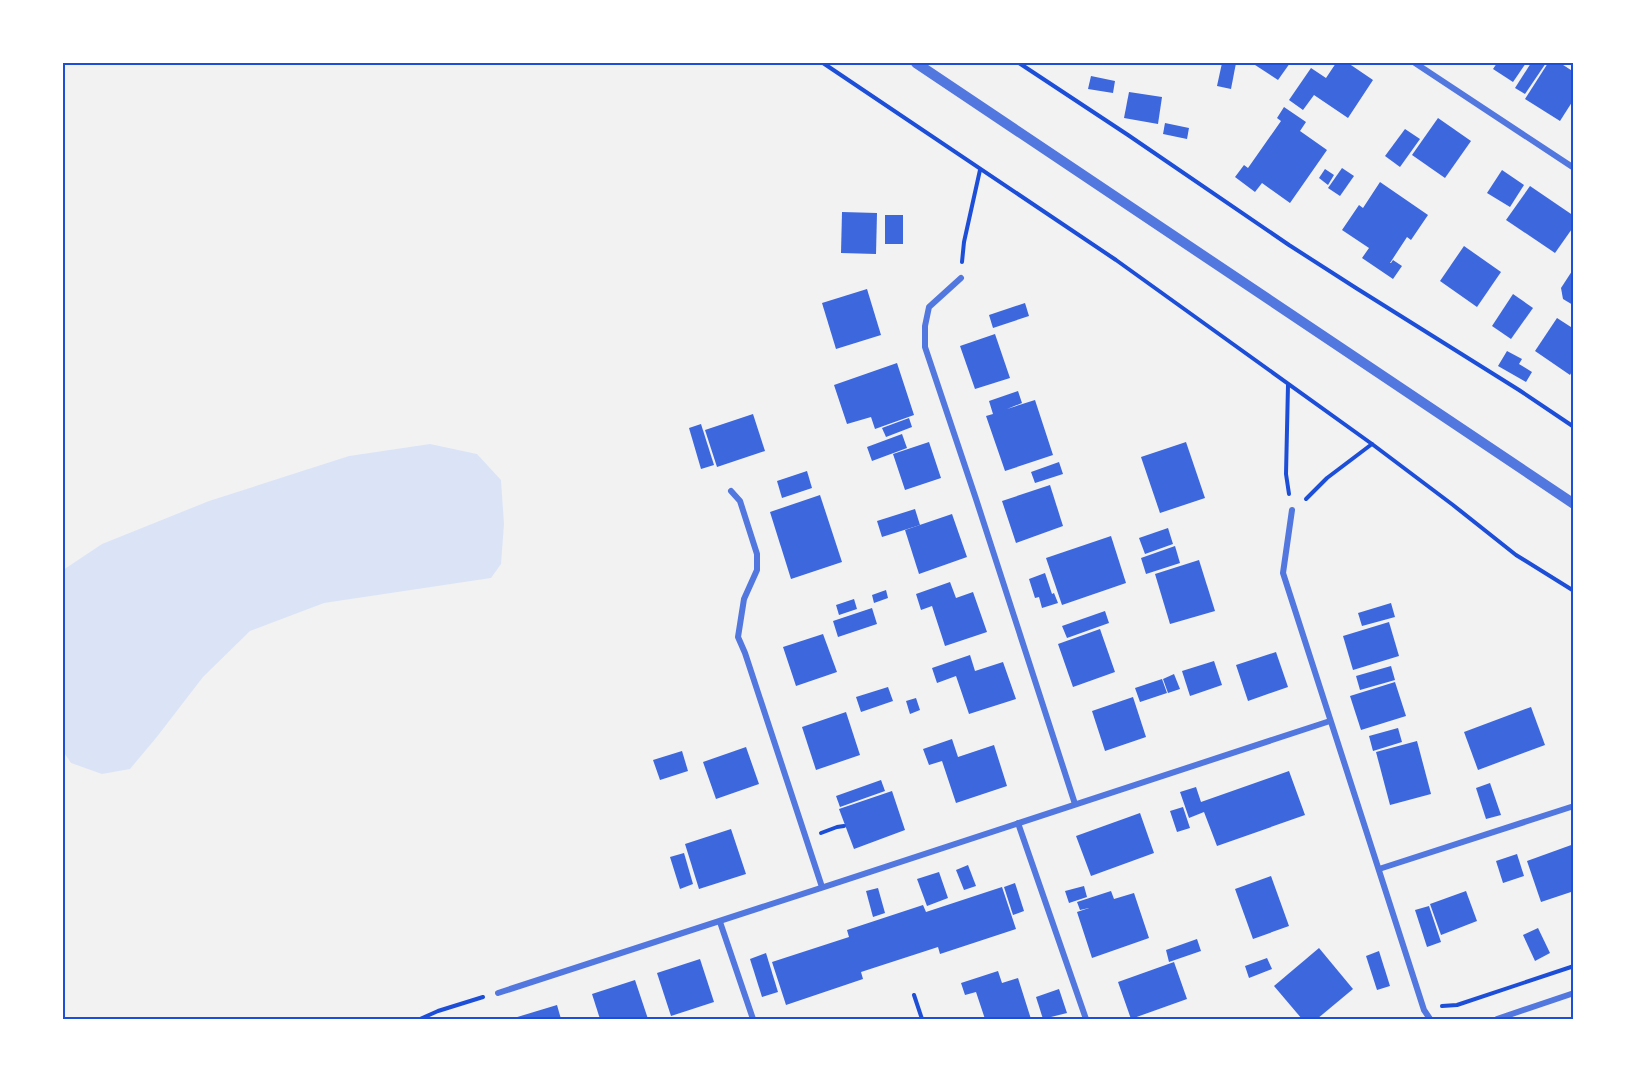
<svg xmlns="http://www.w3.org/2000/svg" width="1637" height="1082" viewBox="0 0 1637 1082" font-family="'Sofia Sans Condensed',sans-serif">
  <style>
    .green { fill: #dbe4f7 }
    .building { fill: #3d67dc }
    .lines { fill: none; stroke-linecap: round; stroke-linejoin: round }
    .path { stroke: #1d4ed8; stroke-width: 4 }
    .minor { stroke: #5277de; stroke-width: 6 }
    .tertiary { stroke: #5277de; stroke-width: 10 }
    .neatline { fill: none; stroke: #1d4ed8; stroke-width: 2 }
  </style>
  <rect width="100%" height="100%" fill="#f2f2f2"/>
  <!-- green -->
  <polygon class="green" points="430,444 477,454 501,480 504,524 501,564 491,578 324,603 250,631 203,677 156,738 130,769 102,774 71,763 63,751 63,570 102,544 209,501 349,456"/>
  <!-- building -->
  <g class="building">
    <polygon points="1222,63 1236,63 1231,89 1217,86"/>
    <polygon points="1252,63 1290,63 1278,80"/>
    <polygon points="1336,63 1348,63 1373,80 1348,118 1314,95 1303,110 1289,100 1311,68 1326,78"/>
    <polygon points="1497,63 1526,63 1513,82 1493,69"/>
    <polygon points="1531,63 1546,63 1525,94 1515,88"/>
    <polygon points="1548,63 1560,63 1574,72 1574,99 1560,121 1525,99"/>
    <polygon points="1091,76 1115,81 1113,93 1088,89"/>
    <polygon points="1129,92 1162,97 1158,124 1124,118"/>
    <polygon points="1284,107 1306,122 1300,131 1327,150 1290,203 1262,183 1255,192 1235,177 1244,165 1248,168 1281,121 1277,118"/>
    <polygon points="1438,118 1471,141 1445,178 1412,155"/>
    <polygon points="1165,123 1189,128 1187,139 1163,134"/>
    <polygon points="1405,129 1420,139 1400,167 1385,156"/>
    <polygon points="1342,168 1354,176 1340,196 1328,188"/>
    <polygon points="1325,169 1334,175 1328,185 1319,178"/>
    <polygon points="1502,170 1524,185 1510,207 1487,193"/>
    <polygon points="1380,182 1428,215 1411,240 1407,237 1390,263 1391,263 1393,260 1402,266 1393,279 1362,258 1369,248 1342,230 1359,205 1363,208"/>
    <polygon points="1530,186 1574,216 1574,226 1555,253 1506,220"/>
    <polygon points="842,212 877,213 876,254 841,253"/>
    <rect x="885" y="215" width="18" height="29"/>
    <polygon points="1464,246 1501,272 1477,307 1440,281"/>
    <polygon points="1574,268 1574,304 1573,305 1563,299 1561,288"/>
    <polygon points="867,289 881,335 836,349 822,303"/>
    <polygon points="1513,294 1533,308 1511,339 1492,326"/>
    <polygon points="1025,303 1029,316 993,328 989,315"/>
    <polygon points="1557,318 1574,329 1574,368 1570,375 1535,351"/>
    <polygon points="995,334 1010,378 975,389 960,346"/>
    <polygon points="1507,351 1522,359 1519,364 1532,372 1526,382 1498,366"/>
    <polygon points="897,363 914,415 875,429 871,417 847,424 834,385"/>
    <polygon points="1018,391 1022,403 1007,409 1035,400 1053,455 1005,471 986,416 993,414 989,401"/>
    <polygon points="753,414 765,451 717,467 705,430"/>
    <polygon points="909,418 912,427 886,437 882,428"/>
    <polygon points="701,424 714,465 701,469 689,428"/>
    <polygon points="902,434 907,448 872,461 867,447"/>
    <polygon points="929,442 941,478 905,490 893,454"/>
    <polygon points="1186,442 1205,498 1160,513 1141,457"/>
    <polygon points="1059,462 1063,474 1035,483 1031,472"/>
    <polygon points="807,471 812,488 782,498 777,481"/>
    <polygon points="1050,485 1063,526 1016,543 1002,501"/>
    <polygon points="820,495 842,562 791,579 770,512"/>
    <polygon points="915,509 920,525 882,537 877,521"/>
    <polygon points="952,514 967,557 919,574 905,530"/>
    <polygon points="1168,528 1173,544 1145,554 1139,538"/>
    <polygon points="1111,536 1126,583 1062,605 1046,558"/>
    <polygon points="1175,546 1180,563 1146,574 1141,558"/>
    <polygon points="1199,560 1215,611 1170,624 1155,574"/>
    <polygon points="1045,573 1052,594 1054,593 1058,603 1042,608 1039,597 1035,598 1029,579"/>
    <polygon points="950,582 956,598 973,592 987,632 945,646 932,606 921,610 916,594"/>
    <polygon points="886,590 888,598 874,603 872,595"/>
    <polygon points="854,599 857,609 839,615 836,605"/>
    <polygon points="1391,603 1395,617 1362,626 1358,613"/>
    <polygon points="872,608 877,624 838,637 833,621"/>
    <polygon points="1105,611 1109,623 1067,638 1062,626"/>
    <polygon points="1389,622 1399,656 1353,670 1343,636"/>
    <polygon points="1100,629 1115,672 1073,687 1058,644"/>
    <polygon points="823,634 837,672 796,686 783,647"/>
    <polygon points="1276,652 1288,687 1248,701 1236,665"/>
    <polygon points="970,655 975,671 1003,662 1016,699 969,714 956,676 937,683 932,668"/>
    <polygon points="1214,661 1222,685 1190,696 1182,671"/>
    <polygon points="1391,666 1395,680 1360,690 1356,676"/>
    <polygon points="1174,674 1180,689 1168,693 1163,679"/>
    <polygon points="1162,679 1167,693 1140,702 1135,688"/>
    <polygon points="1395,682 1406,716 1361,730 1350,696"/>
    <polygon points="888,687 893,701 861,712 856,697"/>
    <polygon points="1133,697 1146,737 1105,751 1092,711"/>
    <polygon points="916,698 920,710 910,714 906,701"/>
    <polygon points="1531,707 1545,745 1478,770 1464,732"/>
    <polygon points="846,712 860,755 816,770 802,727"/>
    <polygon points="1398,728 1402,742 1373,751 1369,736"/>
    <polygon points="952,739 958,757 994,745 1007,786 956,803 942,761 929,765 923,749"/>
    <polygon points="1417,741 1431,794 1390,805 1376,752"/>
    <polygon points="746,747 759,784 716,799 703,762"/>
    <polygon points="682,751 688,771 660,780 653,760"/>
    <polygon points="1289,771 1305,815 1217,846 1204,812 1189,818 1180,792 1196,787 1201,802"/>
    <polygon points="881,780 885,791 840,807 836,796"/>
    <polygon points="1490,783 1501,815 1486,819 1476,788"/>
    <polygon points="892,791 905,830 854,849 839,809"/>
    <polygon points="1183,807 1190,828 1177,832 1170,811"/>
    <polygon points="1140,813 1154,853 1091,876 1076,836"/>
    <polygon points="731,829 746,874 699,889 685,844"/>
    <polygon points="1574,844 1574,891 1541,902 1527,861"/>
    <polygon points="684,853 693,884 680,889 670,857"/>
    <polygon points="1517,854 1524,876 1503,883 1496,861"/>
    <polygon points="968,865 976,886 964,890 956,870"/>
    <polygon points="939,872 948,898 927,906 917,879"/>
    <polygon points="1271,876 1289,926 1253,939 1235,889"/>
    <polygon points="1015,883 1024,911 1013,915 1004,887"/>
    <polygon points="1084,886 1087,897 1069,903 1065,891"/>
    <polygon points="1002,887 1016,929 940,954 938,947 861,972 863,979 786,1005 772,962 849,937 847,930 923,905 926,912"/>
    <polygon points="878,888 885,913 873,917 866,891"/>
    <polygon points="1111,891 1114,899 1134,893 1149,938 1092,958 1077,912 1089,908 1080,910 1077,902"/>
    <polygon points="1466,891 1477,921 1441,935 1430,904"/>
    <polygon points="1429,906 1441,942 1427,947 1415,910"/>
    <polygon points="1538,928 1550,953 1535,961 1523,935"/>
    <polygon points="1197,939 1201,951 1169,962 1166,950"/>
    <polygon points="1319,948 1353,989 1317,1019 1302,1019 1274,986"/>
    <polygon points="1379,951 1390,986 1377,990 1366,956"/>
    <polygon points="766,953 778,992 762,997 750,959"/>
    <polygon points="1267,958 1272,969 1249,978 1245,966"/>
    <polygon points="700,959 714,1002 671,1016 657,973"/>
    <polygon points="1174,962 1187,999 1131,1019 1118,982"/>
    <polygon points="998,971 1002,983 1018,978 1031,1019 985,1019 976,992 965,995 961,983"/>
    <polygon points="635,980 648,1019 600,1019 592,994"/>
    <polygon points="1059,989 1067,1013 1043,1019 1036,997"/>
    <polygon points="557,1005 561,1019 514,1019 514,1018"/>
  </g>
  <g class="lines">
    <!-- path -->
    <g class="path">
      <polyline points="823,63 1116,260 1372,444 1453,505 1516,555 1574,591"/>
      <polyline points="1019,63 1128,135 1289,245 1356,288 1519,390 1574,427"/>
      <polyline points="962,262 964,242 980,170"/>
      <polyline points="1288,385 1286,474 1289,494"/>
      <polyline points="1306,499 1327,478 1372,444"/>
      <polyline points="821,833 837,827 844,826"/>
      <polyline points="914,995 922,1019"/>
      <polyline points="1442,1006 1457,1005 1574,966"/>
      <polyline points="420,1019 438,1011 483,997"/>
    </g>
    <!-- minor -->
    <g class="minor">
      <polyline points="1415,63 1574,168"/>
      <polyline points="961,278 929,307 925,326 925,347 976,499 1075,804"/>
      <polyline points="731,491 740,501 757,554 757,570 744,599 738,637 745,653 822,887"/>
      <polyline points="1292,510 1283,573 1424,1010 1430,1019"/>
      <polyline points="1018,823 1086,1019"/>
      <polyline points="1379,869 1574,806"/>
      <polyline points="720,922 753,1019"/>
      <path d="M498 993C776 904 1052 811 1330 721"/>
      <polyline points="1497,1019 1574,993"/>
    </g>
    <!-- tertiary -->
    <polyline class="tertiary" points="916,63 1574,504"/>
  </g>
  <!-- border -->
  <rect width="1637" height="1082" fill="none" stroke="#ffffff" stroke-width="129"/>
  <rect x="64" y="64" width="1508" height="954" class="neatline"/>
</svg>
